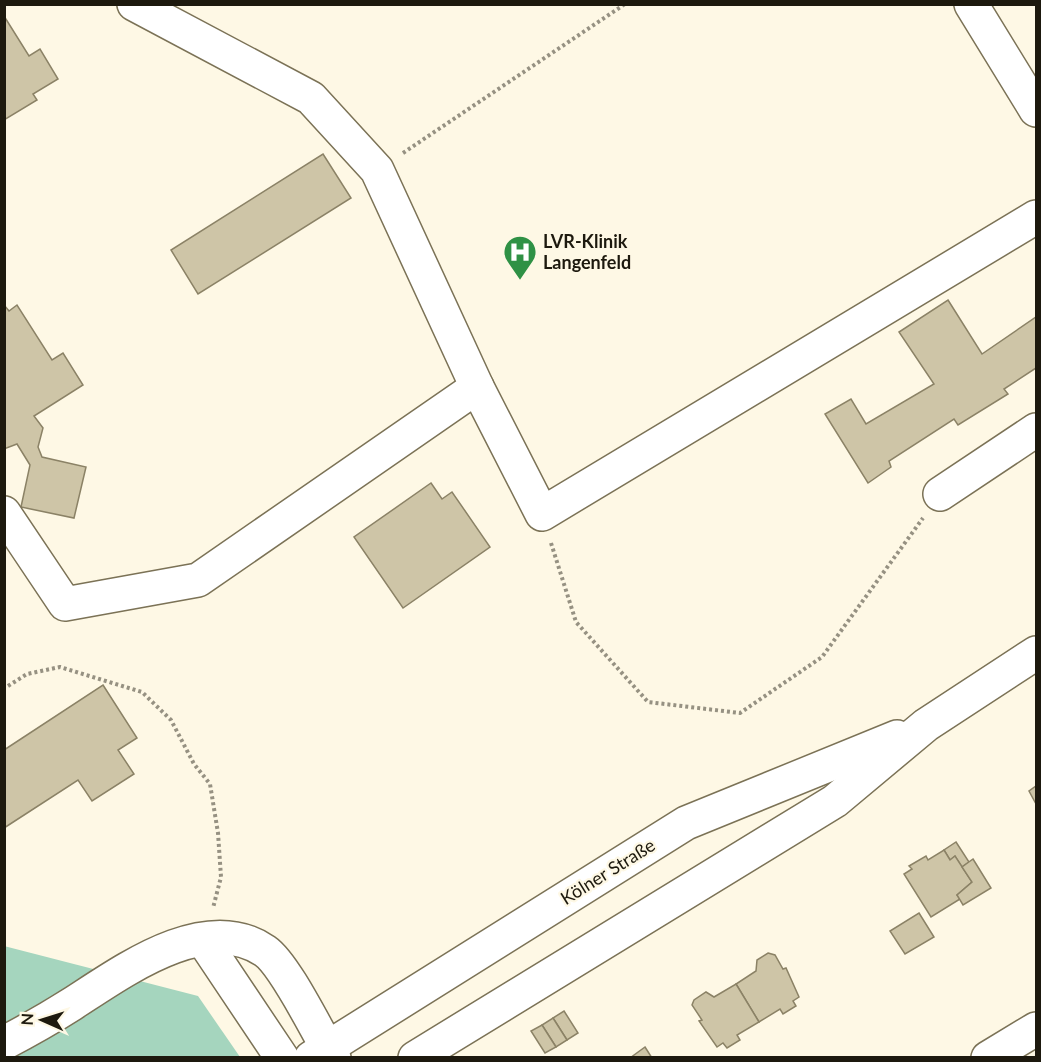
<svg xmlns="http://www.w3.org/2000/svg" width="1041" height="1062" viewBox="0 0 1041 1062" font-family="Lato,sans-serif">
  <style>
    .forest { fill: #a5d5be }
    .building { fill: #cec5a7; stroke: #8b8266; stroke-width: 1.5 }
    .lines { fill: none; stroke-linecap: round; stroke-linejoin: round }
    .minor-casing { stroke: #7b7256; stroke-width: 36 }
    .major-casing { stroke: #7b7256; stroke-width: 36 }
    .highway-casing { stroke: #7b7256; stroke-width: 36 }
    .path { stroke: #969182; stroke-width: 4; stroke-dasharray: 3 3; stroke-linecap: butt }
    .minor { stroke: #fff; stroke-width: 33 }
    .major { stroke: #fff; stroke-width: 33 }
    .highway { stroke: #fff; stroke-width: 33 }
    .labels { text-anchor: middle; stroke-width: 4.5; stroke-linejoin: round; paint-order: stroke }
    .poi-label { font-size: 18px; font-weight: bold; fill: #1d190e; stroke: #fef8e5; text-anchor: start }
    .street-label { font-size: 18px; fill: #1d190e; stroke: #fef8e5 }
  </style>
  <rect width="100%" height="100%" fill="#fef8e5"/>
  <!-- forest -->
  <polygon class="forest" points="4,946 198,996 240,1057 5,1057"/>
  <!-- building -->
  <g class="building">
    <polygon points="4,16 29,56 40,49 58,79 33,94 37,100 4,120"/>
    <polygon points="323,154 351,198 198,294 171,250"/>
    <polygon points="948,300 982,354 1036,317 1036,368 1004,389 1008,394 958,425 954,419 889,461 891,467 868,483 825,414 851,399 866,424 934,384 899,332"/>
    <polygon points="4,305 9,311 17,305 52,360 63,353 83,385 34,416 43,428 38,447 42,457 86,467 74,518 21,507 30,465 17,444 4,449"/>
    <polygon points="431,483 442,499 452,492 490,547 403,608 354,537"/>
    <polygon points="103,685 137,738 118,750 134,774 92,801 78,780 4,828 4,750"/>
    <polygon points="1036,786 1036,804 1029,791"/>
    <polygon points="956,842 969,862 962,867 955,856 950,860 944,850"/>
    <polygon points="944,850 950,860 955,856 972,882 957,895 960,899 931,917 904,874 912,869 909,866 926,856 928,860"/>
    <polygon points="973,859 991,888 963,905 957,895 972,882 962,867"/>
    <polygon points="919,913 934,937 905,954 890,931"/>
    <polygon points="768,953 775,955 783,969 786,968 799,997 793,1001 796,1006 783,1014 780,1009 759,1022 736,984 756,971 757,960"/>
    <polygon points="736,984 759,1022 737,1035 740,1040 727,1048 723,1043 717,1047 699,1021 702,1020 692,1005 694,1000 706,992 714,997"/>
    <polygon points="564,1011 578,1033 567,1040 553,1018"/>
    <polygon points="553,1018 567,1040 556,1047 542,1025"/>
    <polygon points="542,1025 556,1047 545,1053 531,1031"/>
    <polygon points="645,1047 652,1058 630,1058"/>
  </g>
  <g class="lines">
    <!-- minor casing -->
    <g class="minor-casing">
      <g id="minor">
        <polyline points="134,4 311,98 377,170 477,387 542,514 1036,217"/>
        <polyline points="971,4 1036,110"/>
        <polyline points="940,494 1036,430"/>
        <polyline points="4,513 65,604 198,580 477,387"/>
        <polyline points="203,940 282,1058"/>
        <path d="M4 1043C27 1031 50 1018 72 1004 122 972 205 910 265 951 284 964 314 1025 327 1047"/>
        <polyline points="988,1058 1036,1029"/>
      </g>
    </g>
    <!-- major casing -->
    <g class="major-casing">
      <g id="major">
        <polyline points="311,1058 686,823 897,737"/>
        <polyline points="415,1058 835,801 926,725 1036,653"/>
      </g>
    </g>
    <!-- highway casing -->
    <g class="highway-casing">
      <polyline id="highway" points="327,1047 334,1058"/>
    </g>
    <!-- path -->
    <g class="path">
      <polyline points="403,153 625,4"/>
      <polyline points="551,543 576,622 648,702 740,713 822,657 923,518"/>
      <polyline points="8,686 27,674 60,667 142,692 171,720 194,764 210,784 218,833 221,877 213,908"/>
    </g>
    <!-- minor -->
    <use href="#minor" class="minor"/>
    <!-- major -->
    <use href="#major" class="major"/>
    <!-- highway -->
    <use href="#highway" class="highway"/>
  </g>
  <!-- icons -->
  <defs>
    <g id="hospital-pin" transform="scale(1.725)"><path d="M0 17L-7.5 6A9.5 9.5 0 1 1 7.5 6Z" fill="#2f9145" stroke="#fef8e5"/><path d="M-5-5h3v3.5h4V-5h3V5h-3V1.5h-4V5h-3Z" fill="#fff"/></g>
  </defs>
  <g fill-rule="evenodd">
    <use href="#hospital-pin" x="520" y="252"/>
  </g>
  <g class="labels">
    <!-- poi labels -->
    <g class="poi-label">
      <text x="543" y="248">LVR-Klinik<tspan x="543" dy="21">Langenfeld</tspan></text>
    </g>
    <!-- street labels -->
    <g class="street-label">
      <text transform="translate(608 872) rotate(-32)" y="6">Kölner Straße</text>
    </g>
  </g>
  <!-- border -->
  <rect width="1041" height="1062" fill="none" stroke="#1d190e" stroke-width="12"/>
  <!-- north arrow -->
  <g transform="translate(42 1020) rotate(273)" stroke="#fef8e5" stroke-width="4.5" paint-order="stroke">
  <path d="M0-4.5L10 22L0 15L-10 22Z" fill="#1d190e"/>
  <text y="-9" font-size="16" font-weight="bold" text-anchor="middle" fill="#1d190e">N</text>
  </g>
</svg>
